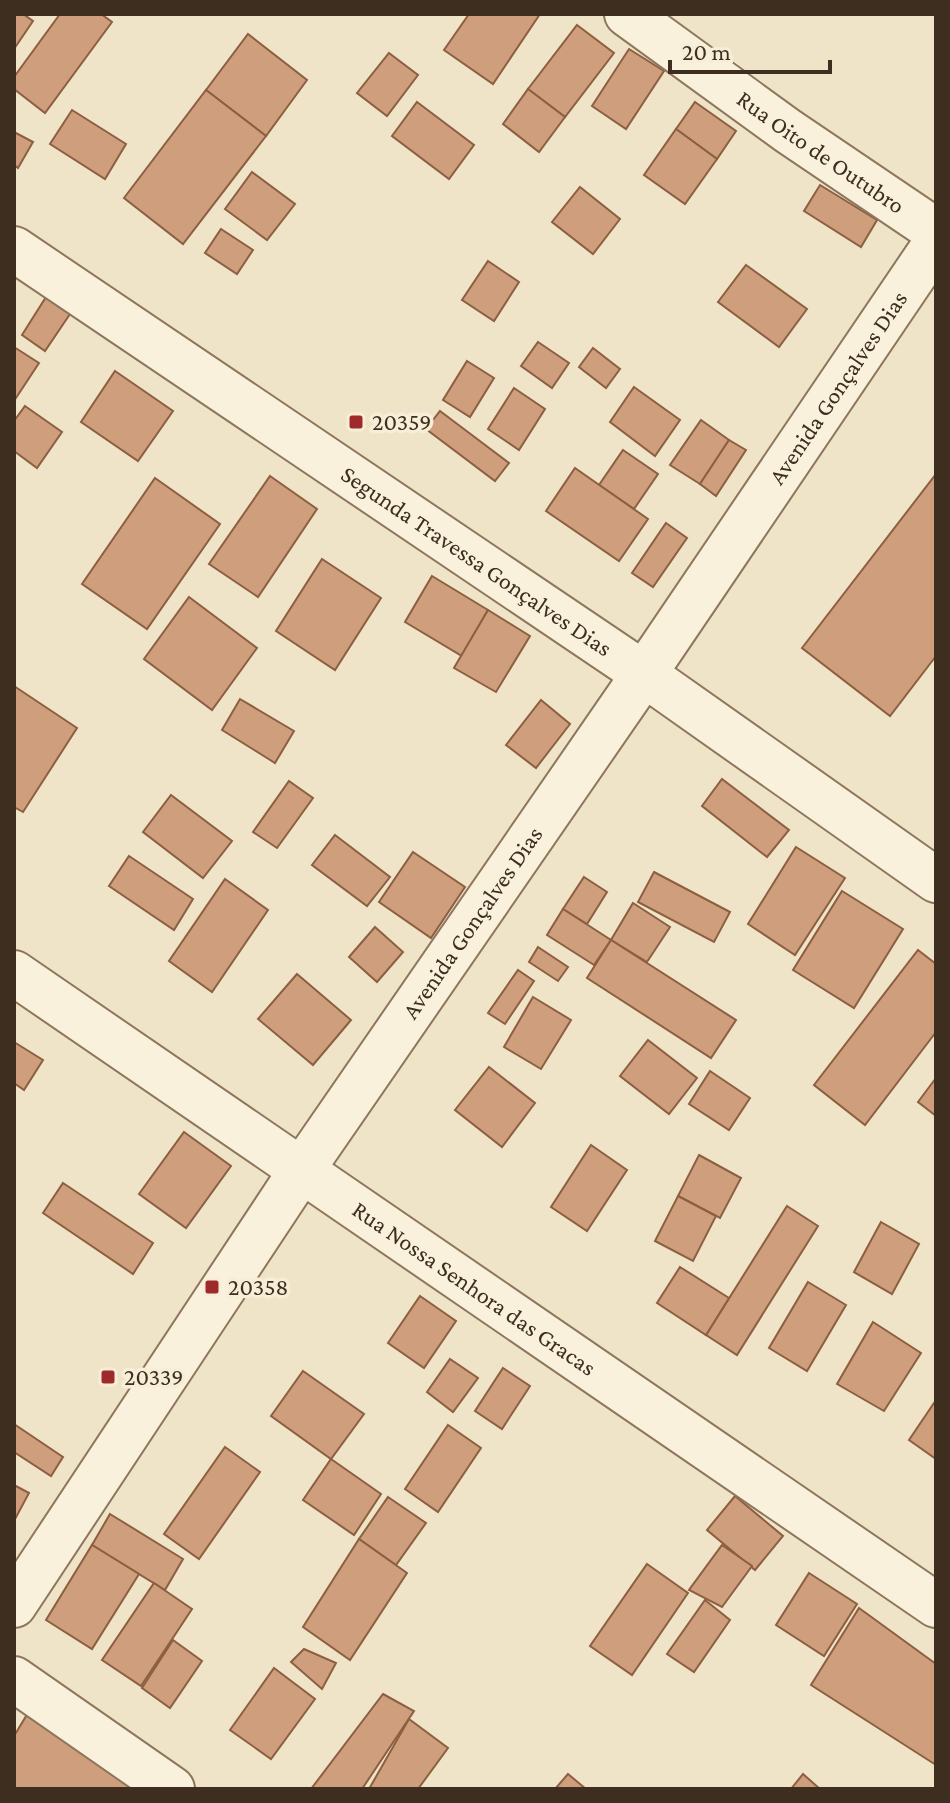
<svg xmlns="http://www.w3.org/2000/svg" width="950" height="1803" viewBox="0 0 950 1803" font-family="'Crimson Pro',serif">
  <style>
    .building { fill: #cf9f7d; stroke: #8d5f41; stroke-width: 2 }
    .lines { fill: none; stroke-linecap: round; stroke-linejoin: round }
    .minor-casing { stroke: #8d765c; stroke-width: 48 }
    .tertiary-casing { stroke: #8d765c; stroke-width: 48 }
    .minor { stroke: #faf1dc; stroke-width: 44 }
    .tertiary { stroke: #faf1dc; stroke-width: 44 }
    .poi-dot { fill: #9e2a2b; stroke: #f7eed8; stroke-width: 3 }
    .labels { text-anchor: middle; stroke-width: 7; stroke-linejoin: round; paint-order: stroke }
    .street-label { font-size: 24px; fill: #3d2e20; stroke: #f7eed8 }
    .poi-label { font-size: 24px; fill: #3d2e20; stroke: #f7eed8; text-anchor: start }
  </style>
  <rect width="100%" height="100%" fill="#f0e4c8"/>
  <!-- building -->
  <g class="building">
    <polygon points="14,14 23,14 33,21 14,49"/>
    <polygon points="60,14 101,14 112,22 45,113 14,89 14,77"/>
    <polygon points="469,14 540,14 493,84 444,50"/>
    <polygon points="577,25 614,53 565,117 528,89"/>
    <polygon points="248,34 307,80 266,136 206,90"/>
    <polygon points="629,49 664,71 626,129 592,106"/>
    <polygon points="389,53 418,75 387,116 357,93"/>
    <polygon points="528,89 565,117 539,152 503,124"/>
    <polygon points="206,90 266,136 183,244 124,198"/>
    <polygon points="417,102 474,145 449,179 392,136"/>
    <polygon points="695,102 736,131 717,159 676,129"/>
    <polygon points="72,110 126,144 105,179 50,144"/>
    <polygon points="676,129 717,159 685,204 644,175"/>
    <polygon points="14,132 33,142 18,168 14,165"/>
    <polygon points="252,172 295,204 267,240 225,209"/>
    <polygon points="820,185 877,220 861,247 804,211"/>
    <polygon points="580,187 620,219 593,254 552,222"/>
    <polygon points="221,229 253,250 237,274 205,253"/>
    <polygon points="488,261 519,282 494,321 462,300"/>
    <polygon points="746,265 807,309 779,347 718,302"/>
    <polygon points="46,297 70,314 45,351 22,335"/>
    <polygon points="538,342 569,363 552,388 521,366"/>
    <polygon points="14,347 39,363 14,401"/>
    <polygon points="593,348 620,369 606,388 579,367"/>
    <polygon points="467,361 494,378 470,417 443,400"/>
    <polygon points="115,371 173,411 138,461 81,422"/>
    <polygon points="634,387 680,420 655,456 610,422"/>
    <polygon points="514,388 545,409 519,450 488,429"/>
    <polygon points="25,406 62,432 37,468 14,451 14,421"/>
    <polygon points="440,411 509,463 495,481 426,429"/>
    <polygon points="701,420 729,440 700,484 670,465"/>
    <polygon points="729,440 746,450 716,496 700,484"/>
    <polygon points="623,450 658,474 634,509 599,485"/>
    <polygon points="575,468 648,519 619,561 546,511"/>
    <polygon points="936,474 936,656 890,716 802,648"/>
    <polygon points="270,476 317,509 258,597 209,564"/>
    <polygon points="155,478 220,524 147,629 82,584"/>
    <polygon points="666,523 687,538 653,587 632,573"/>
    <polygon points="322,559 381,598 335,670 276,631"/>
    <polygon points="432,576 488,610 462,656 405,622"/>
    <polygon points="189,597 257,648 212,710 144,659"/>
    <polygon points="488,610 530,636 496,692 454,668"/>
    <polygon points="14,686 77,728 23,812 14,807"/>
    <polygon points="240,699 294,731 275,763 222,730"/>
    <polygon points="541,700 570,724 536,768 506,745"/>
    <polygon points="722,779 789,830 767,857 702,806"/>
    <polygon points="289,781 313,798 277,848 253,832"/>
    <polygon points="171,795 232,841 203,878 143,832"/>
    <polygon points="335,835 390,877 367,906 312,865"/>
    <polygon points="796,847 845,878 795,955 748,924"/>
    <polygon points="413,852 465,887 431,938 379,902"/>
    <polygon points="129,856 193,899 174,930 109,886"/>
    <polygon points="654,872 730,912 714,942 638,902"/>
    <polygon points="584,877 607,892 587,924 563,909"/>
    <polygon points="225,879 268,910 212,992 169,961"/>
    <polygon points="842,891 903,929 854,1008 793,970"/>
    <polygon points="633,903 670,927 647,962 611,940"/>
    <polygon points="563,909 611,940 594,965 547,935"/>
    <polygon points="375,927 403,952 377,982 349,957"/>
    <polygon points="611,940 736,1020 711,1058 587,978"/>
    <polygon points="538,947 568,967 558,981 529,962"/>
    <polygon points="918,950 936,964 936,1032 865,1125 814,1085"/>
    <polygon points="518,970 534,981 505,1024 488,1013"/>
    <polygon points="297,974 351,1020 313,1065 258,1019"/>
    <polygon points="533,997 571,1020 541,1069 504,1047"/>
    <polygon points="648,1040 697,1078 669,1114 620,1076"/>
    <polygon points="14,1042 43,1060 24,1090 14,1083"/>
    <polygon points="489,1067 535,1103 502,1147 455,1110"/>
    <polygon points="710,1071 750,1098 729,1130 689,1104"/>
    <polygon points="936,1078 936,1116 918,1102"/>
    <polygon points="184,1132 231,1166 186,1228 139,1194"/>
    <polygon points="591,1145 627,1170 587,1231 551,1207"/>
    <polygon points="699,1155 741,1178 720,1218 678,1196"/>
    <polygon points="63,1183 153,1243 133,1274 43,1213"/>
    <polygon points="678,1196 716,1216 693,1261 655,1241"/>
    <polygon points="787,1206 818,1226 737,1355 706,1335"/>
    <polygon points="881,1222 919,1244 892,1294 854,1272"/>
    <polygon points="680,1267 729,1298 706,1335 657,1303"/>
    <polygon points="808,1282 846,1305 807,1371 769,1348"/>
    <polygon points="420,1296 456,1321 424,1368 388,1343"/>
    <polygon points="873,1322 921,1353 884,1411 837,1384"/>
    <polygon points="450,1359 478,1378 453,1412 427,1392"/>
    <polygon points="503,1368 530,1386 502,1429 475,1411"/>
    <polygon points="303,1371 364,1414 331,1459 271,1416"/>
    <polygon points="936,1400 936,1459 909,1440"/>
    <polygon points="14,1424 63,1457 51,1476 14,1452"/>
    <polygon points="448,1425 481,1448 438,1512 405,1489"/>
    <polygon points="225,1447 260,1472 199,1559 164,1534"/>
    <polygon points="331,1459 381,1494 354,1535 303,1500"/>
    <polygon points="14,1485 29,1493 14,1521"/>
    <polygon points="735,1496 783,1536 755,1570 707,1530"/>
    <polygon points="388,1497 426,1523 396,1565 359,1539"/>
    <polygon points="110,1514 183,1559 165,1590 92,1545"/>
    <polygon points="359,1539 407,1573 350,1660 303,1627"/>
    <polygon points="92,1545 139,1574 92,1649 46,1620"/>
    <polygon points="722,1545 752,1566 722,1607 689,1590"/>
    <polygon points="647,1564 688,1593 632,1675 590,1646"/>
    <polygon points="809,1573 857,1604 824,1656 776,1625"/>
    <polygon points="154,1583 192,1609 141,1686 102,1660"/>
    <polygon points="705,1600 730,1620 694,1672 667,1654"/>
    <polygon points="859,1608 936,1664 936,1765 811,1685"/>
    <polygon points="173,1640 202,1661 170,1708 142,1688"/>
    <polygon points="304,1649 336,1663 322,1689 291,1662"/>
    <polygon points="274,1668 315,1699 271,1759 230,1730"/>
    <polygon points="383,1694 414,1711 362,1789 311,1789"/>
    <polygon points="28,1713 146,1789 14,1789 14,1736"/>
    <polygon points="409,1719 448,1748 418,1789 369,1789"/>
    <polygon points="568,1774 586,1789 555,1789"/>
    <polygon points="803,1774 820,1789 791,1789"/>
  </g>
  <g class="lines">
    <!-- minor casing -->
    <g class="minor-casing">
      <g id="minor">
        <path id="s1" d="M627 14 788 131 936 231"/>
        <polyline points="644,674 936,880"/>
        <path id="s2" d="M14 973 936 1605"/>
        <polyline points="14,1679 172,1789"/>
      </g>
    </g>
    <!-- tertiary casing -->
    <g class="tertiary-casing">
      <g id="tertiary">
        <path id="s3" d="M14 249 644 674"/>
        <path id="s4" d="M14 1605 301 1171 644 674 936 243"/>
      </g>
    </g>
    <!-- minor -->
    <use href="#minor" class="minor"/>
    <!-- tertiary -->
    <use href="#tertiary" class="tertiary"/>
  </g>
  <!-- markers -->
  <g class="poi-dot">
    <rect x="348" y="414" width="16" height="16" rx="4"/>
    <rect x="204" y="1279" width="16" height="16" rx="4"/>
    <rect x="100" y="1369" width="16" height="16" rx="4"/>
  </g>
  <g class="labels">
    <!-- street labels -->
    <g class="street-label">
      <text dy="8" stroke="none"><textPath href="#s1" startOffset="238">Rua Oito de Outubro</textPath></text>
      <text dy="8" stroke="none"><textPath href="#s4" startOffset="1470">Avenida Gonçalves Dias</textPath></text>
      <text dy="8" stroke="none"><textPath href="#s3" startOffset="558">Segunda Travessa Gonçalves Dias</textPath></text>
      <text dy="8" stroke="none"><textPath href="#s4" startOffset="822">Avenida Gonçalves Dias</textPath></text>
      <text dy="8" stroke="none"><textPath href="#s2" startOffset="558">Rua Nossa Senhora das Gracas</textPath></text>
    </g>
    <!-- poi labels -->
    <g class="poi-label">
      <text x="372" y="430">20359</text>
      <text x="228" y="1295">20358</text>
      <text x="124" y="1385">20339</text>
    </g>
  </g>
  <!-- border -->
  <rect width="950" height="1803" fill="none" stroke="#3d2e20" stroke-width="32"/>
  <!-- scale -->
  <path d="M670 60v12h160v-12" fill="none" stroke="#3d2e20" stroke-width="4"/>
  <text x="682" y="60" font-size="24" fill="#3d2e20" stroke="#f7eed8" stroke-width="6" paint-order="stroke">20 m</text>
</svg>
